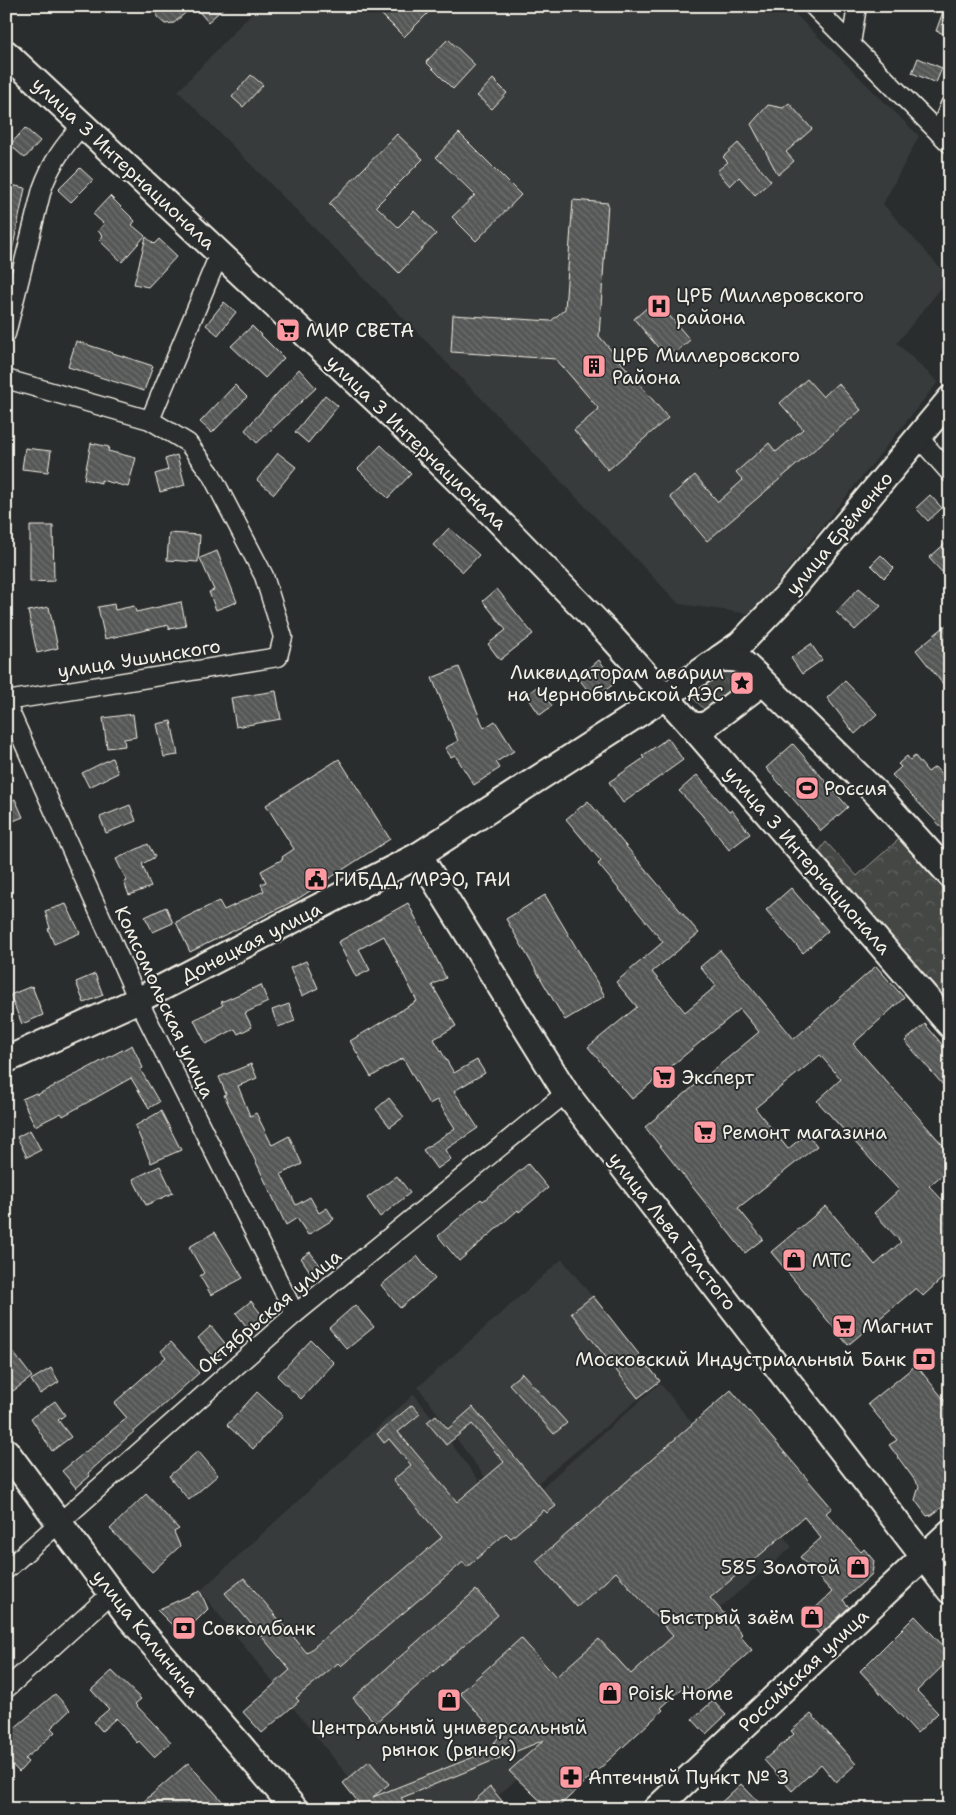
<svg xmlns="http://www.w3.org/2000/svg" width="956" height="1815" viewBox="0 0 956 1815" font-family="'Shantell Sans',sans-serif">
  <style>
    .built { fill: #373a3a }
    .grass { fill: url(#grass-tufts); stroke: #9c9c96 }
    .forest { fill: url(#forest-crowns); stroke: #9c9c96 }
    .building { fill: url(#building-back-hatch); stroke: #f4f1e8 }
    .lines { fill: none; stroke-linecap: round; stroke-linejoin: round }
    .street-casing { stroke: #f4f1e8; stroke-width: 21 }
    .secondary-casing { stroke: #f4f1e8; stroke-width: 29 }
    .street { stroke: #2a2d2e; stroke-width: 18 }
    .secondary { stroke: #2a2d2e; stroke-width: 25 }
    .labels { text-anchor: middle; stroke-width: 4; stroke-linejoin: round; paint-order: stroke }
    .street-label { font-size: 19px; fill: #f4f1e8; stroke: #2a2d2e }
    .poi-label { font-size: 19px; fill: #f4f1e8; stroke: #2a2d2e; text-anchor: start }
  </style>
  <defs>
    <pattern id="grass-tufts" width="24" height="20" patternUnits="userSpaceOnUse" patternTransform="scale(1.25)"><rect width="24" height="20" fill="#444645"/><path d="M3 7l-1-3M5 7V3M7 7l1-3M15 17l-1-3M17 17v-4M19 17l1-3" fill="none" stroke="#606160"/></pattern>
    <pattern id="forest-crowns" width="20" height="18" patternUnits="userSpaceOnUse" patternTransform="scale(1.25)"><rect width="20" height="18" fill="#444645"/><path d="M2 6a3 3 0 1 1 6 0M12 15a3 3 0 1 1 6 0" fill="none" stroke="#606160"/></pattern>
    <pattern id="building-back-hatch" width="6" height="6" patternUnits="userSpaceOnUse" patternTransform="scale(1.25)"><rect width="6" height="6" fill="#555756"/><path d="M-1 5l2 2M0 0l6 6M5-1l2 2" fill="none" stroke="#6e706e"/></pattern>
  </defs>
  <rect width="100%" height="100%" fill="#2a2d2e"/>
  <filter id="ink" filterUnits="userSpaceOnUse"><feTurbulence type="fractalNoise" baseFrequency=".02" numOctaves="2"/><feDisplacementMap in="SourceGraphic" scale="10" xChannelSelector="R" yChannelSelector="G"/><feConvolveMatrix kernelMatrix="1 2 1 2 8 2 1 2 1" color-interpolation-filters="sRGB"/></filter>
  <g filter="url(#ink)">
    <!-- built -->
    <g class="built">
      <polygon points="258,6 787,6 919,136 883,204 949,278 897,343 938,382 752,614 679,604 420,335 178,91"/>
      <polygon points="562,1259 660,1381 508,1508 418,1387"/>
      <polygon points="660,1383 792,1547 482,1809 374,1809 200,1591 414,1394 507,1518"/>
    </g>
    <!-- grass -->
    <polygon class="grass" points="733,662 750,682 707,712 689,694"/>
    <!-- forest -->
    <polygon class="forest" points="905,834 950,887 950,1002 816,855 826,842 857,876"/>
    <!-- building -->
    <g class="building">
      <polygon points="155,6 193,6 174,23 165,24 157,17"/>
      <polygon points="194,6 226,6 208,22"/>
      <polygon points="373,6 423,6 429,12 404,37"/>
      <polygon points="945,6 950,6 950,36 936,31"/>
      <polygon points="448,39 475,65 453,89 426,62"/>
      <polygon points="918,58 942,68 936,83 912,73"/>
      <polygon points="251,75 263,85 243,107 232,97"/>
      <polygon points="493,79 507,93 492,109 477,96"/>
      <polygon points="789,103 812,129 786,152 794,161 778,175 751,124 768,105 783,108"/>
      <polygon points="25,128 40,141 25,158 10,145"/>
      <polygon points="459,133 521,195 476,241 452,217 475,195 436,157"/>
      <polygon points="397,134 423,159 376,206 398,227 414,211 436,234 399,273 329,204"/>
      <polygon points="738,143 771,181 755,195 739,177 730,186 717,171 728,162 723,157"/>
      <polygon points="80,168 93,180 71,202 58,190"/>
      <polygon points="6,184 25,188 11,256 6,255"/>
      <polygon points="110,196 135,221 132,225 145,236 122,262 99,240 103,236 98,231 104,224 93,214"/>
      <polygon points="573,200 608,203 599,336 668,418 608,470 574,430 599,409 556,359 451,352 453,315 551,321 565,309"/>
      <polygon points="146,237 154,244 159,239 177,256 148,287 134,284"/>
      <polygon points="656,300 690,340 668,359 634,319"/>
      <polygon points="224,302 236,312 218,335 206,325"/>
      <polygon points="252,326 284,358 265,378 231,346"/>
      <polygon points="76,341 153,366 144,391 68,367"/>
      <polygon points="299,369 316,388 257,443 245,430"/>
      <polygon points="807,379 823,397 838,383 861,410 707,541 670,497 695,475 718,502 743,480 736,472 769,443 776,452 803,429 780,403"/>
      <polygon points="235,385 247,397 212,433 200,422"/>
      <polygon points="325,395 338,406 308,443 295,432"/>
      <polygon points="91,443 109,447 108,451 136,458 128,487 101,480 101,483 84,479"/>
      <polygon points="381,445 411,474 388,498 358,469"/>
      <polygon points="25,448 51,451 48,472 22,469"/>
      <polygon points="278,453 296,467 274,494 257,480"/>
      <polygon points="177,455 185,485 160,492 155,474 168,470 165,459"/>
      <polygon points="930,495 942,508 928,521 916,508"/>
      <polygon points="30,526 53,526 54,581 30,582"/>
      <polygon points="449,528 479,555 463,572 433,545"/>
      <polygon points="169,533 200,535 198,562 167,560"/>
      <polygon points="950,539 950,565 942,572 929,558"/>
      <polygon points="217,551 237,602 216,610 209,592 214,590 200,558"/>
      <polygon points="881,555 894,568 884,578 871,565"/>
      <polygon points="859,588 881,606 855,630 836,612"/>
      <polygon points="497,589 533,634 500,660 488,644 506,630 483,601"/>
      <polygon points="181,602 186,626 169,629 169,625 105,639 98,607 114,604 115,610 134,606 136,612"/>
      <polygon points="49,607 58,648 37,653 28,611"/>
      <polygon points="950,622 950,693 916,650"/>
      <polygon points="811,644 822,660 802,674 791,658"/>
      <polygon points="599,660 616,682 595,699 578,678"/>
      <polygon points="459,667 484,728 495,721 514,751 496,762 500,768 474,785 455,755 451,757 445,748 458,741 432,678"/>
      <polygon points="845,681 877,714 855,734 827,698"/>
      <polygon points="538,686 552,706 540,715 526,695"/>
      <polygon points="276,691 281,719 236,727 231,698"/>
      <polygon points="133,714 136,737 124,739 125,746 107,748 103,718"/>
      <polygon points="171,721 178,755 164,757 157,724"/>
      <polygon points="668,738 683,760 623,803 609,782 644,758 642,756"/>
      <polygon points="793,744 848,807 821,831 766,768"/>
      <polygon points="907,756 910,760 915,756 928,772 935,767 950,783 950,836 892,775 901,767 898,764"/>
      <polygon points="112,758 118,773 89,787 82,773"/>
      <polygon points="339,759 390,839 296,900 190,952 176,922 219,901 224,910 264,891 261,884 266,882 261,871 283,859 282,857 294,849 266,805"/>
      <polygon points="697,775 729,812 732,810 750,834 729,850 701,814 679,791"/>
      <polygon points="15,799 23,817 6,824 6,803"/>
      <polygon points="588,801 699,933 652,972 685,1012 716,986 700,967 720,950 794,1039 876,966 904,998 853,1044 950,1153 950,1168 929,1186 950,1208 950,1271 923,1296 916,1288 848,1345 771,1252 826,1206 875,1265 901,1242 874,1213 899,1190 817,1101 841,1079 820,1055 755,1108 788,1149 807,1133 817,1146 738,1208 763,1239 745,1253 645,1127 759,1032 740,1009 632,1099 588,1047 637,1007 616,982 663,942 598,864 601,861 566,819"/>
      <polygon points="130,805 136,821 106,833 100,817"/>
      <polygon points="148,844 155,857 142,864 151,887 129,895 124,882 127,881 116,859"/>
      <polygon points="791,888 828,931 803,953 766,910"/>
      <polygon points="545,895 605,996 565,1020 506,919"/>
      <polygon points="408,903 446,978 432,985 456,1026 434,1039 454,1073 477,1060 485,1073 454,1091 478,1128 445,1150 451,1159 437,1169 423,1150 455,1128 437,1100 429,1104 403,1058 371,1077 350,1041 417,1001 384,936 359,949 370,970 356,977 338,942"/>
      <polygon points="66,904 80,933 54,944 48,929 50,928 45,911"/>
      <polygon points="166,907 173,923 153,932 145,917"/>
      <polygon points="306,961 318,988 302,996 290,968"/>
      <polygon points="95,974 103,995 84,1003 76,982"/>
      <polygon points="261,985 268,1002 245,1013 252,1027 238,1034 235,1029 206,1044 194,1020 223,1005 221,1002"/>
      <polygon points="32,986 43,1015 22,1024 10,995"/>
      <polygon points="289,1004 295,1021 278,1027 272,1010"/>
      <polygon points="925,1024 950,1054 950,1093 905,1041"/>
      <polygon points="132,1045 143,1068 140,1069 159,1102 149,1108 131,1078 63,1116 61,1113 35,1126 22,1099 36,1093 37,1095"/>
      <polygon points="251,1064 257,1078 238,1086 250,1116 256,1113 272,1145 289,1136 302,1164 281,1174 296,1205 310,1197 319,1213 327,1208 334,1219 308,1235 297,1218 286,1225 224,1095 226,1094 219,1077"/>
      <polygon points="389,1098 404,1117 390,1127 376,1109"/>
      <polygon points="161,1111 181,1150 151,1163 135,1126"/>
      <polygon points="30,1130 41,1150 27,1157 17,1137"/>
      <polygon points="528,1164 548,1188 519,1212 518,1210 459,1261 438,1236 481,1199 483,1201"/>
      <polygon points="160,1166 173,1193 146,1205 133,1179"/>
      <polygon points="397,1176 410,1193 380,1217 367,1198"/>
      <polygon points="215,1232 243,1278 211,1295 200,1276 204,1273 189,1247"/>
      <polygon points="310,1252 323,1269 313,1276 301,1258"/>
      <polygon points="417,1256 435,1279 400,1308 381,1285"/>
      <polygon points="593,1296 660,1381 638,1398 571,1313"/>
      <polygon points="251,1301 265,1319 250,1331 236,1313"/>
      <polygon points="355,1305 374,1327 347,1349 329,1328"/>
      <polygon points="211,1326 228,1347 215,1358 198,1338"/>
      <polygon points="311,1340 334,1363 301,1399 277,1376"/>
      <polygon points="171,1342 199,1373 88,1473 90,1476 76,1488 62,1471 127,1418 114,1403 166,1357 161,1351"/>
      <polygon points="13,1352 32,1377 13,1391 6,1382 6,1357"/>
      <polygon points="916,1365 950,1407 950,1501 932,1515 927,1516 915,1500 919,1486 889,1445 897,1440 868,1404"/>
      <polygon points="51,1368 59,1382 40,1394 31,1380"/>
      <polygon points="522,1373 567,1423 554,1434 509,1384"/>
      <polygon points="731,1390 832,1508 826,1513 861,1552 864,1549 874,1561 872,1574 843,1600 849,1607 820,1635 805,1618 832,1592 800,1557 821,1538 804,1517 710,1598 742,1634 740,1636 752,1650 698,1697 686,1685 661,1708 663,1710 556,1809 549,1809 509,1771 544,1740 401,1798 410,1809 345,1809 359,1803 343,1783 369,1761 389,1784 373,1797 486,1752 499,1737 460,1693 521,1638 556,1677 599,1639 631,1674 673,1636 616,1572 577,1607 536,1561"/>
      <polygon points="257,1392 283,1416 253,1449 227,1425"/>
      <polygon points="55,1401 65,1415 58,1420 71,1437 52,1451 31,1418"/>
      <polygon points="412,1405 420,1414 398,1432 457,1502 504,1462 472,1424 446,1445 427,1422 436,1415 448,1429 473,1407 556,1506 547,1513 544,1510 511,1538 506,1533 467,1567 463,1562 341,1666 338,1663 296,1698 299,1701 262,1733 243,1712 290,1670 225,1593 244,1578 307,1653 442,1537 393,1480 411,1465 389,1439 384,1443 377,1434"/>
      <polygon points="198,1451 218,1475 189,1500 169,1476"/>
      <polygon points="146,1494 179,1529 174,1532 180,1546 152,1572 110,1529"/>
      <polygon points="476,1590 498,1615 375,1723 353,1698"/>
      <polygon points="200,1591 208,1609 182,1635 157,1610"/>
      <polygon points="915,1616 950,1653 950,1659 917,1691 938,1713 917,1733 860,1671"/>
      <polygon points="112,1671 141,1699 135,1704 171,1742 154,1757 139,1741 137,1743 116,1718 102,1731 94,1722 109,1709 91,1690"/>
      <polygon points="55,1694 70,1710 51,1728 55,1732 25,1759 28,1762 19,1772 6,1758 6,1735"/>
      <polygon points="713,1701 726,1715 706,1734 692,1719"/>
      <polygon points="811,1714 856,1764 836,1782 821,1764 792,1791 764,1760 794,1734 791,1731"/>
      <polygon points="188,1763 223,1802 215,1809 135,1809"/>
      <polygon points="741,1784 765,1809 714,1809"/>
      <polygon points="490,1787 509,1809 465,1809"/>
    </g>
    <g class="lines">
      <!-- street casing -->
      <g class="street-casing">
        <g id="street">
          <polyline points="813,6 950,144"/>
          <polyline points="851,44 857,6"/>
          <polyline points="939,133 950,105"/>
          <path d="M6 334 42 189C52 161 64 146 83 124"/>
          <polyline points="6,379 150,420 188,443 211,474 264,576 283,637 278,657 6,701"/>
          <polyline points="150,420 220,252"/>
          <polyline points="919,438 950,473"/>
          <polyline points="6,703 138,1000 295,1314"/>
          <polyline points="6,1570 295,1314 566,1093"/>
          <polyline points="6,1689 112,1593"/>
        </g>
      </g>
      <!-- secondary casing -->
      <g class="secondary-casing">
        <g id="secondary">
          <polyline points="6,53 381,405 492,514 609,634 691,725 950,1025"/>
          <polyline points="720,658 740,644 788,594 950,399"/>
          <polyline points="691,725 705,726 755,688 757,676"/>
          <polyline points="419,855 566,1093 950,1591"/>
          <polyline points="6,1060 138,1000 419,855 666,696 720,658 739,659 757,676 877,794 950,875"/>
          <polyline points="6,1451 130,1618 295,1809"/>
          <polyline points="656,1809 950,1532"/>
        </g>
      </g>
      <!-- street -->
      <use href="#street" class="street"/>
      <!-- secondary -->
      <use href="#secondary" class="secondary"/>
    </g>
  </g>
  <!-- icons -->
  <defs>
    <g id="hospital-square" transform="scale(1.25)"><rect x="-9" y="-9" width="18" height="18" rx="4" fill="#ff9aa2" stroke="#2a2d2e"/><path d="M-5-5h3v3.5h4V-5h3V5h-3V1.5h-4V5h-3Z" fill="#111"/></g>
    <g id="supermarket-square" transform="scale(1.25)"><rect x="-9" y="-9" width="18" height="18" rx="4" fill="#ff9aa2" stroke="#2a2d2e"/><path d="M-6-5.5h2.5l.6 2H6L4.5 2H-2.5L-4.4-4H-6ZM-1.5 3.2a1.3 1.3 0 1 0 .1 0ZM3 3.2a1.3 1.3 0 1 0 .1 0Z" fill="#111"/></g>
    <g id="building-square" transform="scale(1.25)"><rect x="-9" y="-9" width="18" height="18" rx="4" fill="#ff9aa2" stroke="#2a2d2e"/><path d="M-4-6H4V6H1V3H-1V6H-4ZM-2.5-4.3h1.7v1.8h-1.7ZM.8-4.3h1.7v1.8H.8ZM-2.5-1h1.7V.8h-1.7ZM.8-1h1.7V.8H.8Z" fill="#111"/></g>
    <g id="sight-square" transform="scale(1.25)"><rect x="-9" y="-9" width="18" height="18" rx="4" fill="#ff9aa2" stroke="#2a2d2e"/><path d="M0-6L1.8-2.2L6-1.7L2.9 1.2L3.7 5.4L0 3.3L-3.7 5.4L-2.9 1.2L-6-1.7L-1.8-2.2Z" fill="#111"/></g>
    <g id="stadium-square" transform="scale(1.25)"><rect x="-9" y="-9" width="18" height="18" rx="4" fill="#ff9aa2" stroke="#2a2d2e"/><path d="M0-5a6.5 5 0 1 0 0 10a6.5 5 0 1 0 0-10ZM-3.5-1.8h7v3.6h-7Z" fill="#111"/></g>
    <g id="civic-square" transform="scale(1.25)"><rect x="-9" y="-9" width="18" height="18" rx="4" fill="#ff9aa2" stroke="#2a2d2e"/><path d="M-.6-6.5H3V-4.5H.6V-3L4-1V1h2V6H-6V1h2V-1L-.6-3ZM-1.2 2.5V6h2.4V2.5Z" fill="#111"/></g>
    <g id="shop-square" transform="scale(1.25)"><rect x="-9" y="-9" width="18" height="18" rx="4" fill="#ff9aa2" stroke="#2a2d2e"/><path d="M-5-2.5h2.3a2.7 3.5 0 0 1 5.4 0H5L5.5 6h-11ZM-1.5-2.5h3a1.5 2.3 0 0 0-3 0Z" fill="#111"/></g>
    <g id="bank-square" transform="scale(1.25)"><rect x="-9" y="-9" width="18" height="18" rx="4" fill="#ff9aa2" stroke="#2a2d2e"/><path d="M-6-4H6V4H-6ZM0-2.3a2.3 2.3 0 1 0 0 4.6a2.3 2.3 0 1 0 0-4.6Z" fill="#111"/></g>
    <g id="pharmacy-square" transform="scale(1.25)"><rect x="-9" y="-9" width="18" height="18" rx="4" fill="#ff9aa2" stroke="#2a2d2e"/><path d="M-2-6h4v4h4v4h-4v4h-4v-4h-4v-4h4Z" fill="#111"/></g>
  </defs>
  <g fill-rule="evenodd">
    <use href="#hospital-square" x="659" y="306"/>
    <use href="#supermarket-square" x="288" y="330"/>
    <use href="#building-square" x="594" y="366"/>
    <use href="#sight-square" x="742" y="683"/>
    <use href="#stadium-square" x="807" y="788"/>
    <use href="#civic-square" x="316" y="879"/>
    <use href="#supermarket-square" x="664" y="1077"/>
    <use href="#supermarket-square" x="705" y="1132"/>
    <use href="#shop-square" x="794" y="1260"/>
    <use href="#supermarket-square" x="844" y="1326"/>
    <use href="#bank-square" x="924" y="1359"/>
    <use href="#shop-square" x="858" y="1567"/>
    <use href="#shop-square" x="812" y="1617"/>
    <use href="#bank-square" x="184" y="1628"/>
    <use href="#shop-square" x="610" y="1693"/>
    <use href="#shop-square" x="449" y="1700"/>
    <use href="#pharmacy-square" x="571" y="1777"/>
  </g>
  <g class="labels">
    <!-- street labels -->
    <g class="street-label">
      <text transform="translate(124 163) rotate(43)" y="7">улица 3 Интернационала</text>
      <text transform="translate(417 442) rotate(44)" y="7">улица 3 Интернационала</text>
      <text transform="translate(839 533) rotate(-50)" y="7">улица Ерёменко</text>
      <text transform="translate(139 658) rotate(-9)" y="7">улица Ушинского</text>
      <text transform="translate(808 860) rotate(49)" y="7">улица 3 Интернационала</text>
      <text transform="translate(251 942) rotate(-27)" y="7">Донецкая улица</text>
      <text transform="translate(165 1002) rotate(65)" y="7">Комсомольская улица</text>
      <text transform="translate(673 1231) rotate(52)" y="7">улица Льва Толстого</text>
      <text transform="translate(269 1311) rotate(-40)" y="7">Октябрьская улица</text>
      <text transform="translate(146 1633) rotate(51)" y="7">улица Калинина</text>
      <text transform="translate(803 1670) rotate(-43)" y="7">Российская улица</text>
    </g>
    <!-- poi labels -->
    <g class="poi-label">
      <text x="676" y="302">ЦРБ Миллеровского<tspan x="676" dy="22">района</tspan></text>
      <text x="306" y="337">МИР СВЕТА</text>
      <text x="612" y="362">ЦРБ Миллеровского<tspan x="612" dy="22">Района</tspan></text>
      <text x="724" y="679" text-anchor="end">Ликвидаторам аварии<tspan x="724" dy="22">на Чернобыльской АЭС</tspan></text>
      <text x="824" y="795">Россия</text>
      <text x="334" y="886">ГИБДД, МРЭО, ГАИ</text>
      <text x="682" y="1084">Эксперт</text>
      <text x="722" y="1139">Ремонт магазина</text>
      <text x="812" y="1267">МТС</text>
      <text x="862" y="1333">Магнит</text>
      <text x="906" y="1366" text-anchor="end">Московский Индустриальный Банк</text>
      <text x="840" y="1574" text-anchor="end">585 Золотой</text>
      <text x="794" y="1624" text-anchor="end">Быстрый заём</text>
      <text x="202" y="1635">Совкомбанк</text>
      <text x="628" y="1700">Poisk Home</text>
      <text x="449" y="1734" text-anchor="middle">Центральный универсальный<tspan x="449" dy="22">рынок (рынок)</tspan></text>
      <text x="588" y="1784">Аптечный Пункт № 3</text>
    </g>
  </g>
  <!-- margin -->
  <rect width="956" height="1815" fill="none" stroke="#2a2d2e" stroke-width="25"/>
  <rect x="12" y="12" width="931" height="1790" fill="none" stroke="#f4f1e8" stroke-width="2" filter="url(#ink)"/>
</svg>
